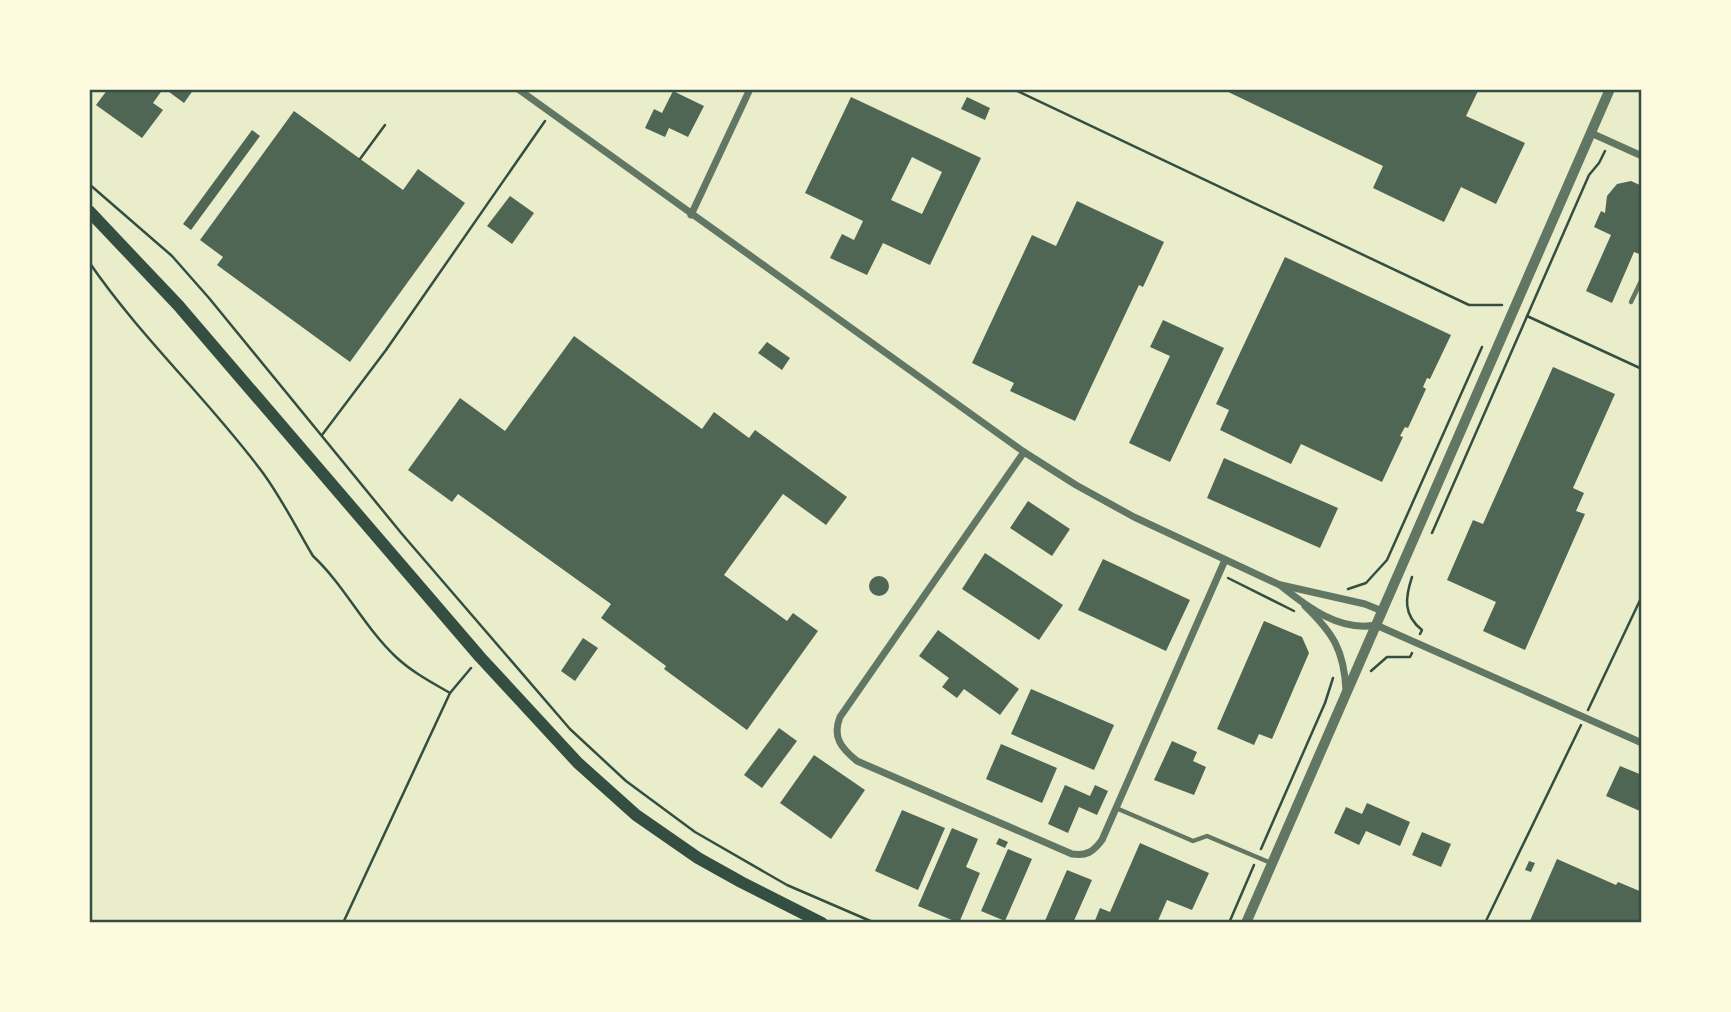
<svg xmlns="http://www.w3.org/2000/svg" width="1731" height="1012" viewBox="0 0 1731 1012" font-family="'Fira Sans Condensed',sans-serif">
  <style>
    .building { fill: #4f6655; fill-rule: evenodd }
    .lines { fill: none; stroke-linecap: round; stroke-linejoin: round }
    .path { stroke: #344e41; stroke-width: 2.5 }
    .service { stroke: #617663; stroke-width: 4.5 }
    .minor { stroke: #617663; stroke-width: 7 }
    .tertiary { stroke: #617663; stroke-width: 10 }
    .secondary { stroke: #344e41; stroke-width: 12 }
    .neatline { fill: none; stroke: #344e41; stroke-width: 2.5 }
  </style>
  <rect width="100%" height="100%" fill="#e9edc9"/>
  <!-- building -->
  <g class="building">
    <polygon points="108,89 163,89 153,103 163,110 142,138 96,105"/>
    <polygon points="165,89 194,89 184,103"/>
    <polygon points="1222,89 1479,89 1466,116 1525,143 1496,204 1461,187 1444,222 1373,188 1383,166"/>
    <polygon points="673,91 704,106 688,137 669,128 665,137 645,128 654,109 662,113"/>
    <path d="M851 97 981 158 930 265 883 243 867 275 830 258 842 234 854 240 863 221 805 193ZM912 157 942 172 922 214 891 200Z"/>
    <polygon points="967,97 990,108 985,120 961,109"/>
    <polygon points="294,111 403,190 418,169 465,203 350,362 217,265 223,257 200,240"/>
    <polygon points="252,130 260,136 191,230 183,224"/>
    <polygon points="1631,181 1642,186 1642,255 1634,252 1612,303 1586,291 1611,235 1594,227 1601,211 1605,213 1607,196 1617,184"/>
    <polygon points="510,196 534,213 512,244 487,226"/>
    <polygon points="1077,201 1164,242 1143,287 1139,285 1075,421 1010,391 1014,383 972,363 1032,235 1056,246"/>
    <polygon points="1285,257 1451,335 1430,379 1427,378 1423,387 1426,389 1408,428 1405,427 1400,436 1403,437 1382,482 1301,444 1291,464 1220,430 1229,410 1216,404"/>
    <polygon points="1163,320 1224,348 1170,462 1129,443 1170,356 1150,347"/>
    <polygon points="574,336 702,429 714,412 749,438 755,430 847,497 826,525 783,494 724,575 787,621 793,613 818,631 747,730 664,669 666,666 601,618 611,604 458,494 452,502 408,470 460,398 505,431"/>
    <polygon points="767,342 790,358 782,370 758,353"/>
    <polygon points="1553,367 1615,394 1573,488 1584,493 1576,511 1585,514 1525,650 1483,631 1496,602 1447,580 1473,520 1483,524"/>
    <polygon points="1224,458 1338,508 1320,548 1207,498"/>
    <polygon points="1028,501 1070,529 1052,556 1010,528"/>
    <polygon points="985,553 1063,605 1039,640 962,589"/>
    <polygon points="1103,559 1190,600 1166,651 1078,610"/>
    <circle cx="879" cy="586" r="10"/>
    <polygon points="1264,621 1302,637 1309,653 1272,739 1259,734 1254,745 1217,729"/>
    <polygon points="938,630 1019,689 1000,715 964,689 957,698 942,687 949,678 919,656"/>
    <polygon points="583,638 598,648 575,681 561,671"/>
    <polygon points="1031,689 1114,725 1094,770 1011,734"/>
    <polygon points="779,728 797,741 762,788 744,775"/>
    <polygon points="1172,741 1197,752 1193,761 1206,767 1194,795 1154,780"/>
    <polygon points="1001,744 1057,768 1042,803 986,779"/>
    <polygon points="814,755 865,790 831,839 780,803"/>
    <polygon points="1620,766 1642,775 1642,812 1606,796"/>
    <polygon points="1065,785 1090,796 1095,785 1108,791 1097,815 1079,807 1068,833 1048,824"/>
    <polygon points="1367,803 1410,822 1400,846 1366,831 1359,845 1334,833 1346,807 1362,814"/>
    <polygon points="902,810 945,828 918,890 875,871"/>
    <polygon points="952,828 978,839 966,867 980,873 959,923 918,906"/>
    <polygon points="1422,832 1451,844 1441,867 1412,855"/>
    <polygon points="999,838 1008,842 1005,848 996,844"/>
    <polygon points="1140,843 1209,873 1192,910 1167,900 1157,923 1094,923 1100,908 1110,912"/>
    <polygon points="1008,849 1032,859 1005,921 981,911"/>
    <polygon points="1557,859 1616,885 1618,882 1642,892 1642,923 1529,923"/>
    <polygon points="1529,861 1535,863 1531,872 1525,870"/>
    <polygon points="1067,870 1092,880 1073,923 1044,923"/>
  </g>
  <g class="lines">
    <!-- path -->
    <g class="path">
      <polyline points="1013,89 1469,305 1502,305"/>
      <polyline points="360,159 385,125"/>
      <polyline points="89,184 172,256 209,298 402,534 570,729 626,781 695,832 787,885 875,923"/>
      <path d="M89 262C141 338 209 400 263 473 282 499 297 529 313 556 345 586 364 627 396 657 412 672 431 682 450 693"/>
      <polyline points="1527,316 1642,369"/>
      <polyline points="322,435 386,350 545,121"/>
      <polyline points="1432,533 1589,175 1599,163 1605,151"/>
      <path d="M1412 577C1405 598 1403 615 1422 630L1420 634"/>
      <polyline points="1228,578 1294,611"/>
      <polyline points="1348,589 1366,583 1387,560 1482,347"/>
      <polyline points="1371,671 1387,657 1410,657 1412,653"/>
      <polyline points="1588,710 1642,596"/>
      <polyline points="1261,849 1325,703 1333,678"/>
      <polyline points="343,923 450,693 471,668"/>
      <polyline points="1229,923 1254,865"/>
      <polyline points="1485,923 1581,725"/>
    </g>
    <!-- service -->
    <g class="service">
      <polyline points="1631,302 1642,279"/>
      <polyline points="1116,808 1193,841 1207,836 1271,863"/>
    </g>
    <!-- minor -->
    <g class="minor">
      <path d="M518 89 1024 452 1076 485 1134 517 1280 585C1307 607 1340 632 1376 625L1642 743"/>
      <polyline points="1591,133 1642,156"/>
      <polyline points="691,215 750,89"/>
      <path d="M1024 452 840 717C832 737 841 748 857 761L1072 854C1087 856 1093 852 1102 840L1225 560"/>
      <polyline points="1281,585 1365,604 1382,611"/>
      <path d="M1305 606C1333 633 1344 650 1346 690"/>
    </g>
    <!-- tertiary -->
    <polyline class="tertiary" points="1246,923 1610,89"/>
    <!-- secondary -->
    <polyline class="secondary" points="89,211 178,305 480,657 578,763 636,815 698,858 741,882 822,923"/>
  </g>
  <!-- border -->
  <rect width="1731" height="1012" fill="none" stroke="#fefae0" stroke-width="182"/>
  <rect x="91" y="91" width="1549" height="830" class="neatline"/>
</svg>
